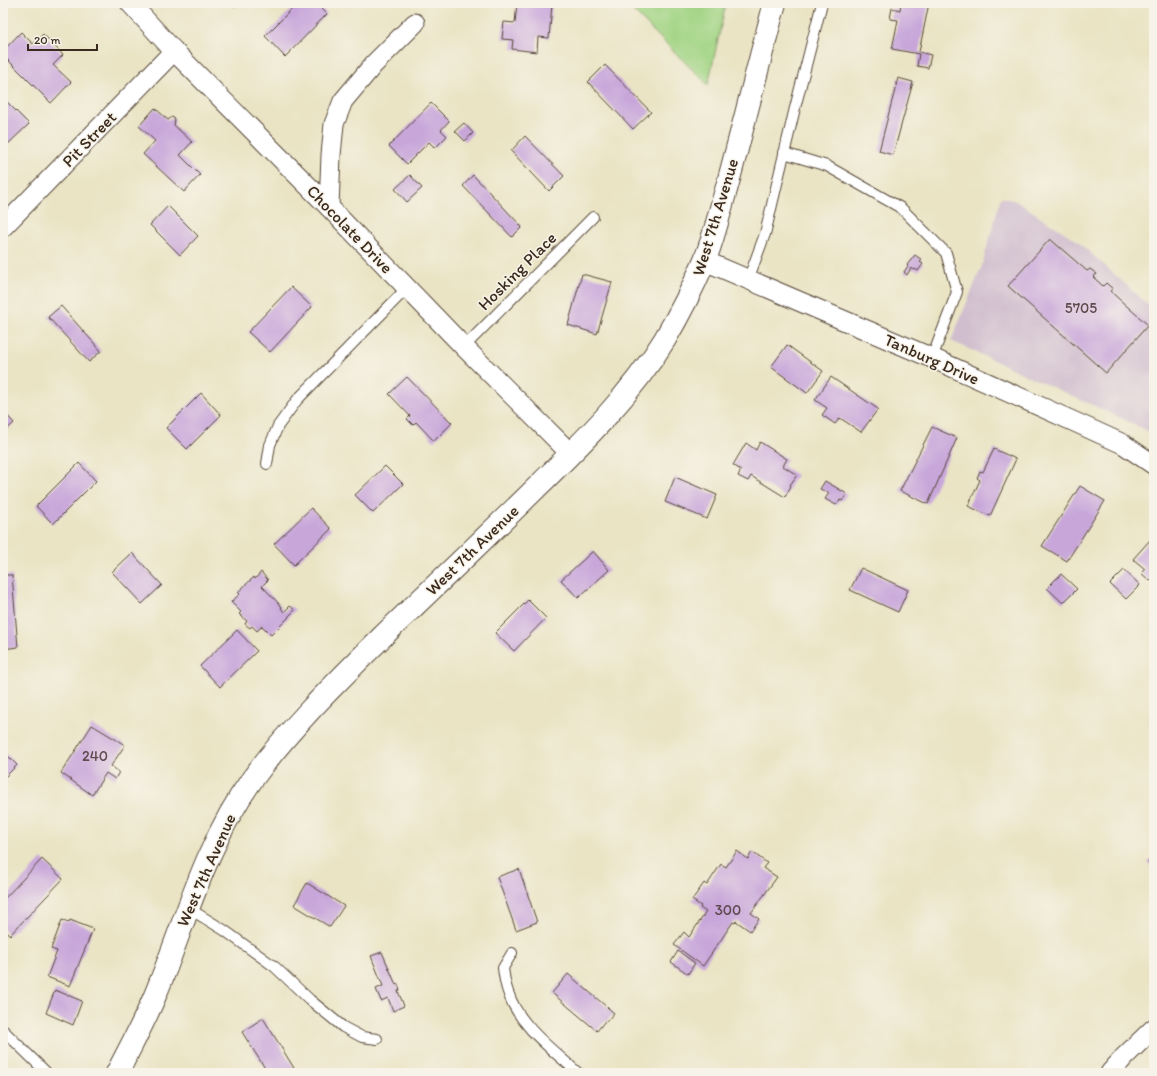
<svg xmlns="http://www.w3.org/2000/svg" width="1157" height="1076" viewBox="0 0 1157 1076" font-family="Itim,sans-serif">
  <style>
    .industrial { fill: #d0bdce }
    .green { fill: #a1d483; stroke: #6e7f50 }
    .building { fill: #c8a6da }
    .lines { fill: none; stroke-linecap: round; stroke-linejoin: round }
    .service-casing { stroke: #554637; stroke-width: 12 }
    .minor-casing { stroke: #554637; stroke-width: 21 }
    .secondary-casing { stroke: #554637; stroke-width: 24 }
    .service { stroke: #fff; stroke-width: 10 }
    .minor { stroke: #fff; stroke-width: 19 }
    .secondary { stroke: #fff; stroke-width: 22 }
    .labels { text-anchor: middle; stroke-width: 3; stroke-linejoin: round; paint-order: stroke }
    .number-label { font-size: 15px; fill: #5e494d }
    .street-label { font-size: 17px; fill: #3b2a1e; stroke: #f7f3e8 }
  </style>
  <rect width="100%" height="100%" fill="#f7f3e8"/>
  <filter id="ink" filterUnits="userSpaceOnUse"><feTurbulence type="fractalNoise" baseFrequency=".025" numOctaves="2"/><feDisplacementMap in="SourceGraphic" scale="8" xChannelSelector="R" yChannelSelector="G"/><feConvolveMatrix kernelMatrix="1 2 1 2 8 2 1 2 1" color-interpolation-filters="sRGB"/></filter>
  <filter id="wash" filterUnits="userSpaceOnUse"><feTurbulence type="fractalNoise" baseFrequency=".012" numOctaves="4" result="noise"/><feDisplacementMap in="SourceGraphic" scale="16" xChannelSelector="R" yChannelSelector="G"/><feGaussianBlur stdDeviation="0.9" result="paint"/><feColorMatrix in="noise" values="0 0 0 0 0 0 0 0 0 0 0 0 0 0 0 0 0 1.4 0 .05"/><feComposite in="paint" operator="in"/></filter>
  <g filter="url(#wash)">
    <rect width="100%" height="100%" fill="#eae4c5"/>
    <!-- industrial -->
    <polygon class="industrial" points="1001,197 1016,201 1076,240 1154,310 1154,434 1123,419 951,341 982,266"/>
    <!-- green -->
    <polygon class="green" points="625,3 726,3 708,85"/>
    <g id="blocks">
      <!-- building -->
      <g class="building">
        <polygon points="230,3 239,3 234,7"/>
        <polygon points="298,3 316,3 327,14 285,57 265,36"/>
        <polygon points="517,3 542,3 542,4 552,5 549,38 538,37 537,52 512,49 513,40 502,39 504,22 515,23"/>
        <polygon points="901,3 929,3 919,52 931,55 928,68 917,66 919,54 892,49 898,20 890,19 892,8 900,10"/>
        <polygon points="21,32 33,44 43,34 63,55 53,65 71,82 51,103 3,55 3,51"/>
        <polygon points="605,65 651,112 633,129 588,82"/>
        <polygon points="898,78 913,82 893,155 879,151"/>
        <polygon points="3,98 29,124 8,144 3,139"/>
        <polygon points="431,103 449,121 441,130 447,136 435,148 429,142 407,164 389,146"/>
        <polygon points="155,108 168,120 172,117 175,119 174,125 192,142 180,155 200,175 184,192 143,154 155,141 139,126"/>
        <polygon points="464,123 473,133 465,141 455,131"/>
        <polygon points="525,136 564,176 549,191 511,151"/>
        <polygon points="410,175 422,188 407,202 395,189"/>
        <polygon points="473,175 522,227 512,237 463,186"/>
        <polygon points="168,206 198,236 180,255 150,225"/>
        <polygon points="1050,239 1087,271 1090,269 1097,274 1093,277 1103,286 1106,283 1113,289 1110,291 1148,325 1106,373 1008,286"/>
        <polygon points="915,255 922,260 920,262 923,264 918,271 915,269 914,270 911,268 907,275 904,272 908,266 907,265"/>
        <polygon points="582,274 612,282 597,334 568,325"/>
        <polygon points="291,287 312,307 270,352 248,332"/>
        <polygon points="61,306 101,351 89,362 48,317"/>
        <polygon points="787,345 823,371 807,393 771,367"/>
        <polygon points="407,377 452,423 434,441 416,422 413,425 407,419 410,416 389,394"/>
        <polygon points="831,377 878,409 861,432 840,418 835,424 822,415 827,408 815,400"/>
        <polygon points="201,393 221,415 187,449 166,428"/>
        <polygon points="3,411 14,423 3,433"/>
        <polygon points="932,427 957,438 928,504 900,491"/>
        <polygon points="760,442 787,459 783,466 797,475 790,485 791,486 785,497 751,476 748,481 738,476 741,470 733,465 746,443 756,450"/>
        <polygon points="994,449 1016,459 990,516 968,506 980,480 977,478 980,471 983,472"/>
        <polygon points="79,463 96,481 53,524 36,506"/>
        <polygon points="385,466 403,484 373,513 355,495"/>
        <polygon points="675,477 717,495 707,519 665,502"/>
        <polygon points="825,481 847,494 842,501 840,500 836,505 825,499 829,493 820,489"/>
        <polygon points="1080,486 1105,501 1067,561 1042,546"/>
        <polygon points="311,508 331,529 294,565 274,544"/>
        <polygon points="1150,540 1154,544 1154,577 1150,581 1141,573 1145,569 1133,559"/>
        <polygon points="593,551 609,570 578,598 561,580"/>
        <polygon points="132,553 162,585 142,604 112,572"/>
        <polygon points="861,568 908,590 898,612 850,590"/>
        <polygon points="1124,570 1140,585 1126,599 1110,584"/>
        <polygon points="261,572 268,580 262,586 282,607 281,608 284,612 290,606 295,610 288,617 289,617 271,635 262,626 257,631 252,626 250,628 245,624 247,621 239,614 241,612 231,602 240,594 238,592 254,577 255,579"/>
        <polygon points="1061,574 1077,589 1063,603 1047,588"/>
        <polygon points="3,575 12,575 18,647 3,649"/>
        <polygon points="528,600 546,618 514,651 495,633"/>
        <polygon points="237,630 257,651 220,687 200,666"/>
        <polygon points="92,725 125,745 111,766 119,772 115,779 106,773 92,795 61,773"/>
        <polygon points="3,751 17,765 3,779"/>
        <polygon points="737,851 748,859 752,852 767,863 763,868 777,877 751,913 759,919 750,931 736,921 735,923 733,922 703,966 674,945 684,932 689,937 706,912 700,908 701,906 692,900 704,883 707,885 721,864 726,867"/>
        <polygon points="1154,857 1154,870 1148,862"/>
        <polygon points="42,859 63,879 10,935 3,929 3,900"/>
        <polygon points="519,869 537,922 516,930 497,877"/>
        <polygon points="307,883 344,906 330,927 294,905"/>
        <polygon points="62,920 69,922 70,920 93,929 70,986 47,977 57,951 51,949"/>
        <polygon points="678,951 695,963 688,974 671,962"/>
        <polygon points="382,952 396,985 398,984 400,990 398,991 404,1006 393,1011 388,998 381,1001 376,989 383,986 371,956"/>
        <polygon points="568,974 614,1013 606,1022 605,1021 597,1031 552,993"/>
        <polygon points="55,990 82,1001 73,1025 46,1013"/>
        <polygon points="263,1018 294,1068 287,1073 268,1073 242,1032"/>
      </g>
    </g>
  </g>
  <g filter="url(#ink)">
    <use href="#blocks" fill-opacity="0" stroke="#554637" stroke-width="1"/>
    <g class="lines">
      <!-- service casing -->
      <g class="service-casing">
        <g id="service">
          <polyline points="784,153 827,166 901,208 946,253 957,292 932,358"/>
          <polyline points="748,280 765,234 795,108 822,3"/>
          <polyline points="464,347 593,217"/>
          <polyline points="267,464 270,445 278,426 297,400 407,288"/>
          <polyline points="188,908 224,930 275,967 310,1000 343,1027 362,1037 377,1039"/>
          <path d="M512 953 503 968C504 976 505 984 508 992 519 1026 553 1050 578 1073"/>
          <polyline points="3,1030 47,1073"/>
        </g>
      </g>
      <!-- minor casing -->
      <g class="minor-casing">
        <g id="minor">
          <polyline points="130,3 174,51 329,207 464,347 571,454"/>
          <polyline points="329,207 331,155 334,124 343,101 374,64 415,23"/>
          <polyline points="3,227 174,51"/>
          <polyline points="705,261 932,358 1077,423 1123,444 1154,465"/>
          <polyline points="1110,1073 1125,1056 1154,1028"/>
        </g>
      </g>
      <!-- secondary casing -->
      <g class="secondary-casing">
        <path id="secondary" d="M117 1073C130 1048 143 1024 154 998 185 924 204 847 251 781 290 727 339 680 386 633 434 587 482 541 530 494 579 446 629 398 665 339 679 315 692 290 703 264 713 242 719 214 726 190 743 128 758 65 775 3"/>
      </g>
      <!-- service -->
      <use href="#service" class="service"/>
      <!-- minor -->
      <use href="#minor" class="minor"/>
      <!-- secondary -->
      <use href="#secondary" class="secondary"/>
    </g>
  </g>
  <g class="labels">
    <!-- number labels -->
    <g class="number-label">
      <text x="1081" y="313">5705</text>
      <text x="95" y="761">240</text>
      <text x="728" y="915">300</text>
    </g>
    <!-- street labels -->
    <g class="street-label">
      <text transform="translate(89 139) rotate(-46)" y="6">Pit Street</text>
      <text transform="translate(715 217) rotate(-73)" y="6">West 7th Avenue</text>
      <text transform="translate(350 229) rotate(46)" y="6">Chocolate Drive</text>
      <text transform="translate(517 271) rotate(-45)" y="6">Hosking Place</text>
      <text transform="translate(932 359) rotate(24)" y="6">Tanburg Drive</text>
      <text transform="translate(472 550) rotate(-44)" y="6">West 7th Avenue</text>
      <text transform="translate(206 870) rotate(-66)" y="6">West 7th Avenue</text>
    </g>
  </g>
  <!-- margin -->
  <rect width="1157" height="1076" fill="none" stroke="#f7f3e8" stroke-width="16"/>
  <!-- scale -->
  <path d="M28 44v6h69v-6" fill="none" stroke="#3b2a1e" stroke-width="2"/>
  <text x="34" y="44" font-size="12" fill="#3b2a1e" stroke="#f7f3e8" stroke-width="3" paint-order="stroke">20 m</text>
</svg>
